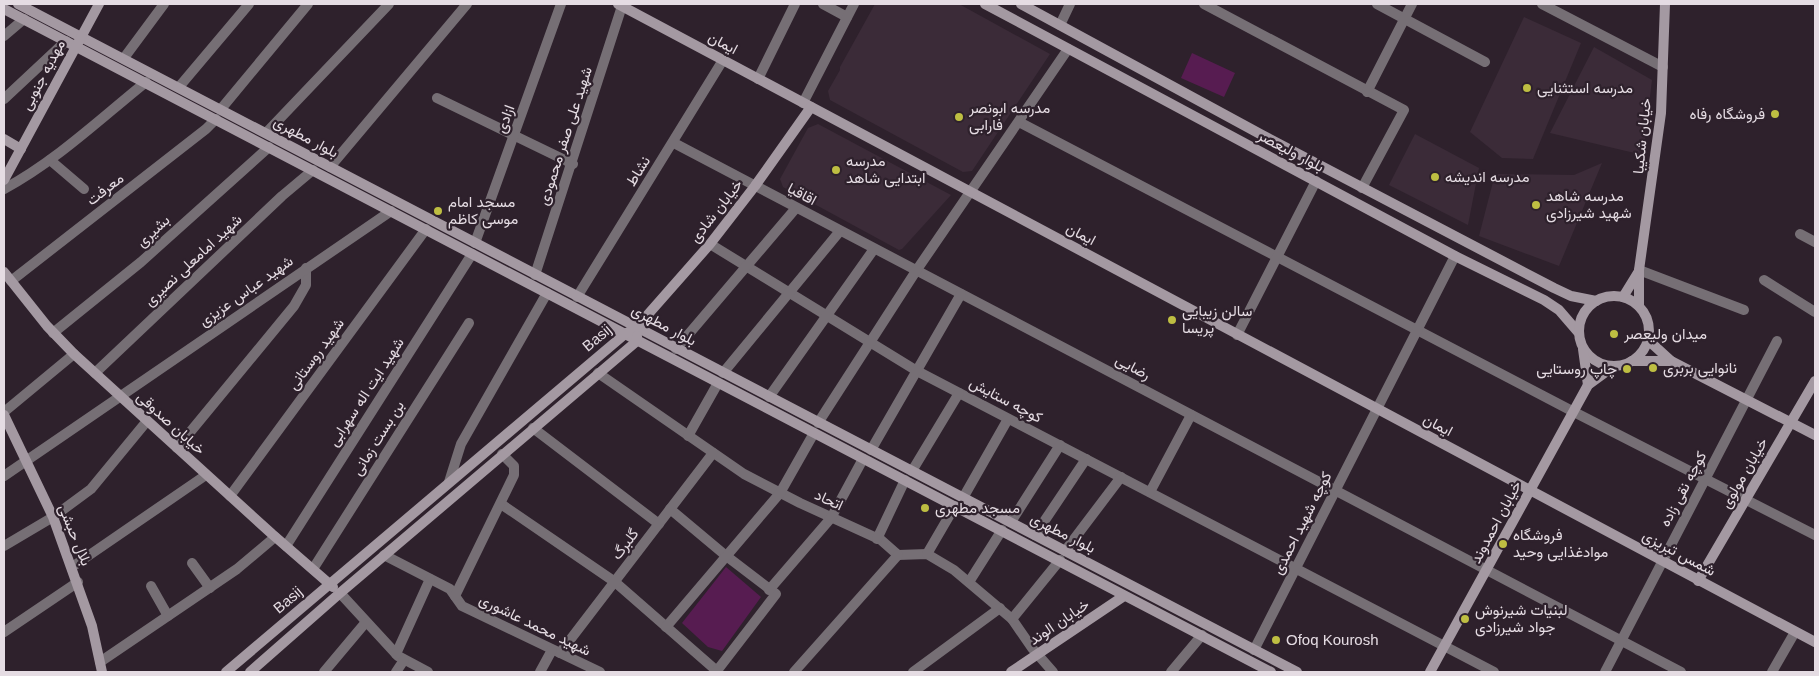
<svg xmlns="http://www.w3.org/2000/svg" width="1819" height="676" viewBox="0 0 1819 676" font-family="Arial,Vazirmatn,sans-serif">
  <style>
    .built { fill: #3b2b38 }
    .green { fill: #571c51 }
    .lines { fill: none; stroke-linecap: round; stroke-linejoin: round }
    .street { stroke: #766f75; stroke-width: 10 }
    .secondary { stroke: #a499a2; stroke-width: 10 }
    .poi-dot { fill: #bebe42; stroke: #2e212c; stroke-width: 2 }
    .labels { text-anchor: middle; stroke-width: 4.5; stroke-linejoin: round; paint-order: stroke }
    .street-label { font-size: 15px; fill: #e5dce3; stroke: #2e212c }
    .poi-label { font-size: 15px; fill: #e5dce3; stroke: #2e212c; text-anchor: start }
  </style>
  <rect width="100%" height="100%" fill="#2e212c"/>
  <!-- built -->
  <g class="built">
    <polygon points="875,4 959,4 1050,54 972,171 963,172 830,100 828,91 840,70 840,67"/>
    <polygon points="1524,17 1581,43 1533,159 1502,158 1470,132"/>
    <polygon points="1594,47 1652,80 1643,155 1550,133"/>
    <polygon points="818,124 951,195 902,249 899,250 783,187 780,179 808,128"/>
    <polygon points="1415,134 1479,168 1468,225 1389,185"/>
    <polygon points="1602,163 1559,266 1479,236 1495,174 1574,175"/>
  </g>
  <!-- green -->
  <g class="green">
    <polygon points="1192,53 1235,73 1224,97 1181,78"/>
    <polygon points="726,567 761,597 722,651 708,647 682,623"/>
  </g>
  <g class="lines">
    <!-- street -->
    <g class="street">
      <polyline points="823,4 847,17"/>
      <polyline points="1204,4 1404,110 1362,188"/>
      <polyline points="1377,4 1485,62"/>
      <polyline points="1542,4 1663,67"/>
      <polyline points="1060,25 1070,4"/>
      <polyline points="4,36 24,19"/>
      <polyline points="124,58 164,4"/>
      <polyline points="758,79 795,4"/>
      <polyline points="179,87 249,4"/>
      <polyline points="1367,92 1412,4"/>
      <polyline points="437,98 573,164"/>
      <polyline points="4,99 66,41"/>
      <polyline points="803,103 854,4"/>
      <polyline points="221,109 308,4"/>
      <polyline points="1019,122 1574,412 1815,535"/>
      <polyline points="266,133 389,4"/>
      <polyline points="674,143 1681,672"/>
      <polyline points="50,160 84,189"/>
      <polyline points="330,167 467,4"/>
      <path d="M4 189C56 161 100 119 146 82"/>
      <polyline points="1800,234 1815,242"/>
      <polyline points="475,243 561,4"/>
      <polyline points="710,244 917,371 1494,672"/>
      <polyline points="1639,270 1744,310"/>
      <polyline points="535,275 622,6"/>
      <polyline points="1764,280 1815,312"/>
      <polyline points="11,281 206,129 216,119"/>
      <polyline points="577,297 723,60"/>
      <polyline points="53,333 141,262 269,147"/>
      <polyline points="1237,335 1316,181"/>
      <polyline points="676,349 796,208"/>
      <polyline points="95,373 282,196 313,170"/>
      <polyline points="598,373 744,474 800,503 881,540 898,555 927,554 954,570 1012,619 1032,648 1053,672"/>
      <polyline points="723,373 840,231"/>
      <polyline points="769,397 874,249"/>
      <polyline points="4,412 74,354"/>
      <polyline points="818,423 916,271 1068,49"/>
      <polyline points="533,428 659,524"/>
      <polyline points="688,436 718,383"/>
      <polyline points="177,448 294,306 306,285 306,268"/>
      <polyline points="871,450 961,294"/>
      <polyline points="912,471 959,393"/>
      <polyline points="4,476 391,211"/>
      <polyline points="449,482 461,444 547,293"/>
      <polyline points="1150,492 1191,415"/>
      <polyline points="230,496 426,229"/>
      <polyline points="963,498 1008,419"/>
      <polyline points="501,504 615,582 718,672"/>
      <polyline points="670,509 725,555 776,594 716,672"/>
      <polyline points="1011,522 1060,445"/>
      <polyline points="1035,535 1086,459"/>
      <polyline points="877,539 905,480"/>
      <polyline points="4,546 53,517 91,489 147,421"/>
      <polyline points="286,546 472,254"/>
      <polyline points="1065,551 1121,477"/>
      <polyline points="927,554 955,506"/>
      <polyline points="384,555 450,589 462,606 600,672"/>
      <polyline points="192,563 210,588"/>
      <polyline points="72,567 206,475"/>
      <polyline points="313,569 469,323"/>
      <polyline points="969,582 1002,530"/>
      <polyline points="151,586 168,616"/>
      <polyline points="769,590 831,518 863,459"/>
      <polyline points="340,593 398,656 428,672"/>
      <polyline points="455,596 514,475 514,466 502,454"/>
      <polyline points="1012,619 1060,560"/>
      <polyline points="666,627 780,493 814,433"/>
      <polyline points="4,632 78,582"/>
      <polyline points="1254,650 1455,256"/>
      <polyline points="560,653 713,453"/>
      <polyline points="396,654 430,579"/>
      <polyline points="100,662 237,569 275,537"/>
      <polyline points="324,672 366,622"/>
      <polyline points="396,672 404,660"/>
      <polyline points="540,672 552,650"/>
      <polyline points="794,672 898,555"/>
      <polyline points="913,672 1000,608"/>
      <polyline points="1171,672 1202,635"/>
      <polyline points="1605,672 1777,341"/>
      <polyline points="1772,672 1795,632"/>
    </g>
    <!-- secondary -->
    <g class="secondary">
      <polyline points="18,4 1297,672"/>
      <polyline points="618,4 1815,642"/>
      <polyline points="985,4 1455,256 1544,300 1559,310 1578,332"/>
      <polyline points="1021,4 1262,135 1554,288 1571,296 1596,301"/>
      <polyline points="4,9 1271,672"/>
      <polyline points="4,139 21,149"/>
      <polyline points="4,180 99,4"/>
      <polyline points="4,272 47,326 74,354 272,534 333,587"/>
      <circle cx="1614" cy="331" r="35"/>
      <polyline points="1623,297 1639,271"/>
      <polyline points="1639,306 1639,270 1661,113 1665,4"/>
      <polyline points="1648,340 1671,361 1815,435"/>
      <polyline points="1583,349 1588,385"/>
      <polyline points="1632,361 1671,361"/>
      <polyline points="4,415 53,517 92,626 102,672"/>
      <polyline points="1698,581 1815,381"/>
      <polyline points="226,672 625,334 636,328 710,244 755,186 811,107"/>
      <polyline points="250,672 340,593 637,341 637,336"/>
      <polyline points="1011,672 1124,596"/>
      <polyline points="1430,672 1588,385 1614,366"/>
    </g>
  </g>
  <!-- markers -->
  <g class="poi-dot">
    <circle cx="1527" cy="88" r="5"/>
    <circle cx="1775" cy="114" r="5"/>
    <circle cx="959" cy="117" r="5"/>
    <circle cx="836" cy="170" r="5"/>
    <circle cx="1435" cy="177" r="5"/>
    <circle cx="1536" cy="205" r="5"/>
    <circle cx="438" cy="211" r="5"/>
    <circle cx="1172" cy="320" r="5"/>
    <circle cx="1614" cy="334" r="5"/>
    <circle cx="1653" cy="368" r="5"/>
    <circle cx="1627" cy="369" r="5"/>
    <circle cx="925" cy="508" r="5"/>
    <circle cx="1503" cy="544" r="5"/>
    <circle cx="1465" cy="619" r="5"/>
    <circle cx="1276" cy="640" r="5"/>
  </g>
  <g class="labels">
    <!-- street labels -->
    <g class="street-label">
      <text transform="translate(723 43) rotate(28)" y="5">ایمان</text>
      <text transform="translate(43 75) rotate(-62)" y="5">مهدیه جنوبی</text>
      <text transform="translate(505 119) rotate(-70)" y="5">ازادی</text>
      <text transform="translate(565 136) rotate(-72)" y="5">شهید علی صفر محمودی</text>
      <text transform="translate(1642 136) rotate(-84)" y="5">خیابان شکیبا</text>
      <text transform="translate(306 137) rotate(28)" y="5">بلوار مطهری</text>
      <text transform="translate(1291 151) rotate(28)" y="5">بلوار ولیعصر</text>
      <text transform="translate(638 171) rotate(-58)" y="5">نشاط</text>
      <text transform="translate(105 189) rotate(-38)" y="5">معرفت</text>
      <text transform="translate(802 194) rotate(28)" y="5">اقاقیا</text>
      <text transform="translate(716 211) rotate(-52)" y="5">خیابان شادی</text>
      <text transform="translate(153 231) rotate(-43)" y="5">بشیری</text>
      <text transform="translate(1081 234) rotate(28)" y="5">ایمان</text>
      <text transform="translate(193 260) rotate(-43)" y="5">شهید امامعلی نصیری</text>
      <text transform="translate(246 291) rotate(-35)" y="5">شهید عباس عزیزی</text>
      <text transform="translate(664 325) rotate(28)" y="5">بلوار مطهری</text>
      <text transform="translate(597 338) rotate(-40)" y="5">Basij</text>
      <text transform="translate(316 354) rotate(-54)" y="5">شهید روستانی</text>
      <text transform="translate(1133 367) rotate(28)" y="5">رضایی</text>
      <text transform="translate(366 392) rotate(-57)" y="5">شهید ایت اله سهرابی</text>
      <text transform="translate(1006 400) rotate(28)" y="5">کوچه ستایش</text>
      <text transform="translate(171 423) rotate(42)" y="5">خیابان صدوقی</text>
      <text transform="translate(1438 425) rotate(28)" y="5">ایمان</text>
      <text transform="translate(378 438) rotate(-58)" y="5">بن بست زمانی</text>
      <text transform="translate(1744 473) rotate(-60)" y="5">خیابان مولوی</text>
      <text transform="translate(1683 489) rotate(-62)" y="5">کوچه نقی زاده</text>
      <text transform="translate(829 500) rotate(25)" y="5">اتحاد</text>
      <text transform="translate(1496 522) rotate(-62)" y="5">خیابان احمدوند</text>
      <text transform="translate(1302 523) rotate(-63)" y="5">کوچه شهید احمدی</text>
      <text transform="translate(1063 533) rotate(27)" y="5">بلوار مطهری</text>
      <text transform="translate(75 535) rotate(68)" y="5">بلال حبشی</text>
      <text transform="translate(625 544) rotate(-53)" y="5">گلبرگ</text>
      <text transform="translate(1679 553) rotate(28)" y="5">شمس تبریزی</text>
      <text transform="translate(288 600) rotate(-40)" y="5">Basij</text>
      <text transform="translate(1059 622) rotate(-34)" y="5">خیابان الوند</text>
      <text transform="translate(535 625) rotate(26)" y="5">شهید محمد عاشوری</text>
    </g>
    <!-- poi labels -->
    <g class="poi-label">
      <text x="1537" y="93">مدرسه استثنایی</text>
      <text x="969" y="113">مدرسه ابونصر<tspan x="969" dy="17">فارابی</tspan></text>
      <text x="1765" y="119" text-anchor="end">فروشگاه رفاه</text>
      <text x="846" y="166">مدرسه<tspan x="846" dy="17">ابتدایی شاهد</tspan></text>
      <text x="1445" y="182">مدرسه اندیشه</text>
      <text x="1546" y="201">مدرسه شاهد<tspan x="1546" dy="17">شهید شیرزادی</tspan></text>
      <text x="448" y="207">مسجد امام<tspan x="448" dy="17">موسی کاظم</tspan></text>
      <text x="1182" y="316">سالن زیبایی<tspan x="1182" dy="17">پریسا</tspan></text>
      <text x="1624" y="339">میدان ولیعصر</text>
      <text x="1663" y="373">نانوایی بربری</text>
      <text x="1617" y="374" text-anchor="end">چاپ روستایی</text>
      <text x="935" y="513">مسجد مطهری</text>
      <text x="1513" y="540">فروشگاه<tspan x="1513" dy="17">موادغذایی وحید</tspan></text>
      <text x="1475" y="615">لبنیات شیرنوش<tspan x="1475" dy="17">جواد شیرزادی</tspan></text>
      <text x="1286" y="645">Ofoq Kourosh</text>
    </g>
  </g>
  <!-- border -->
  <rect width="1819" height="676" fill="none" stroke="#e5dce3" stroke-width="10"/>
</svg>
